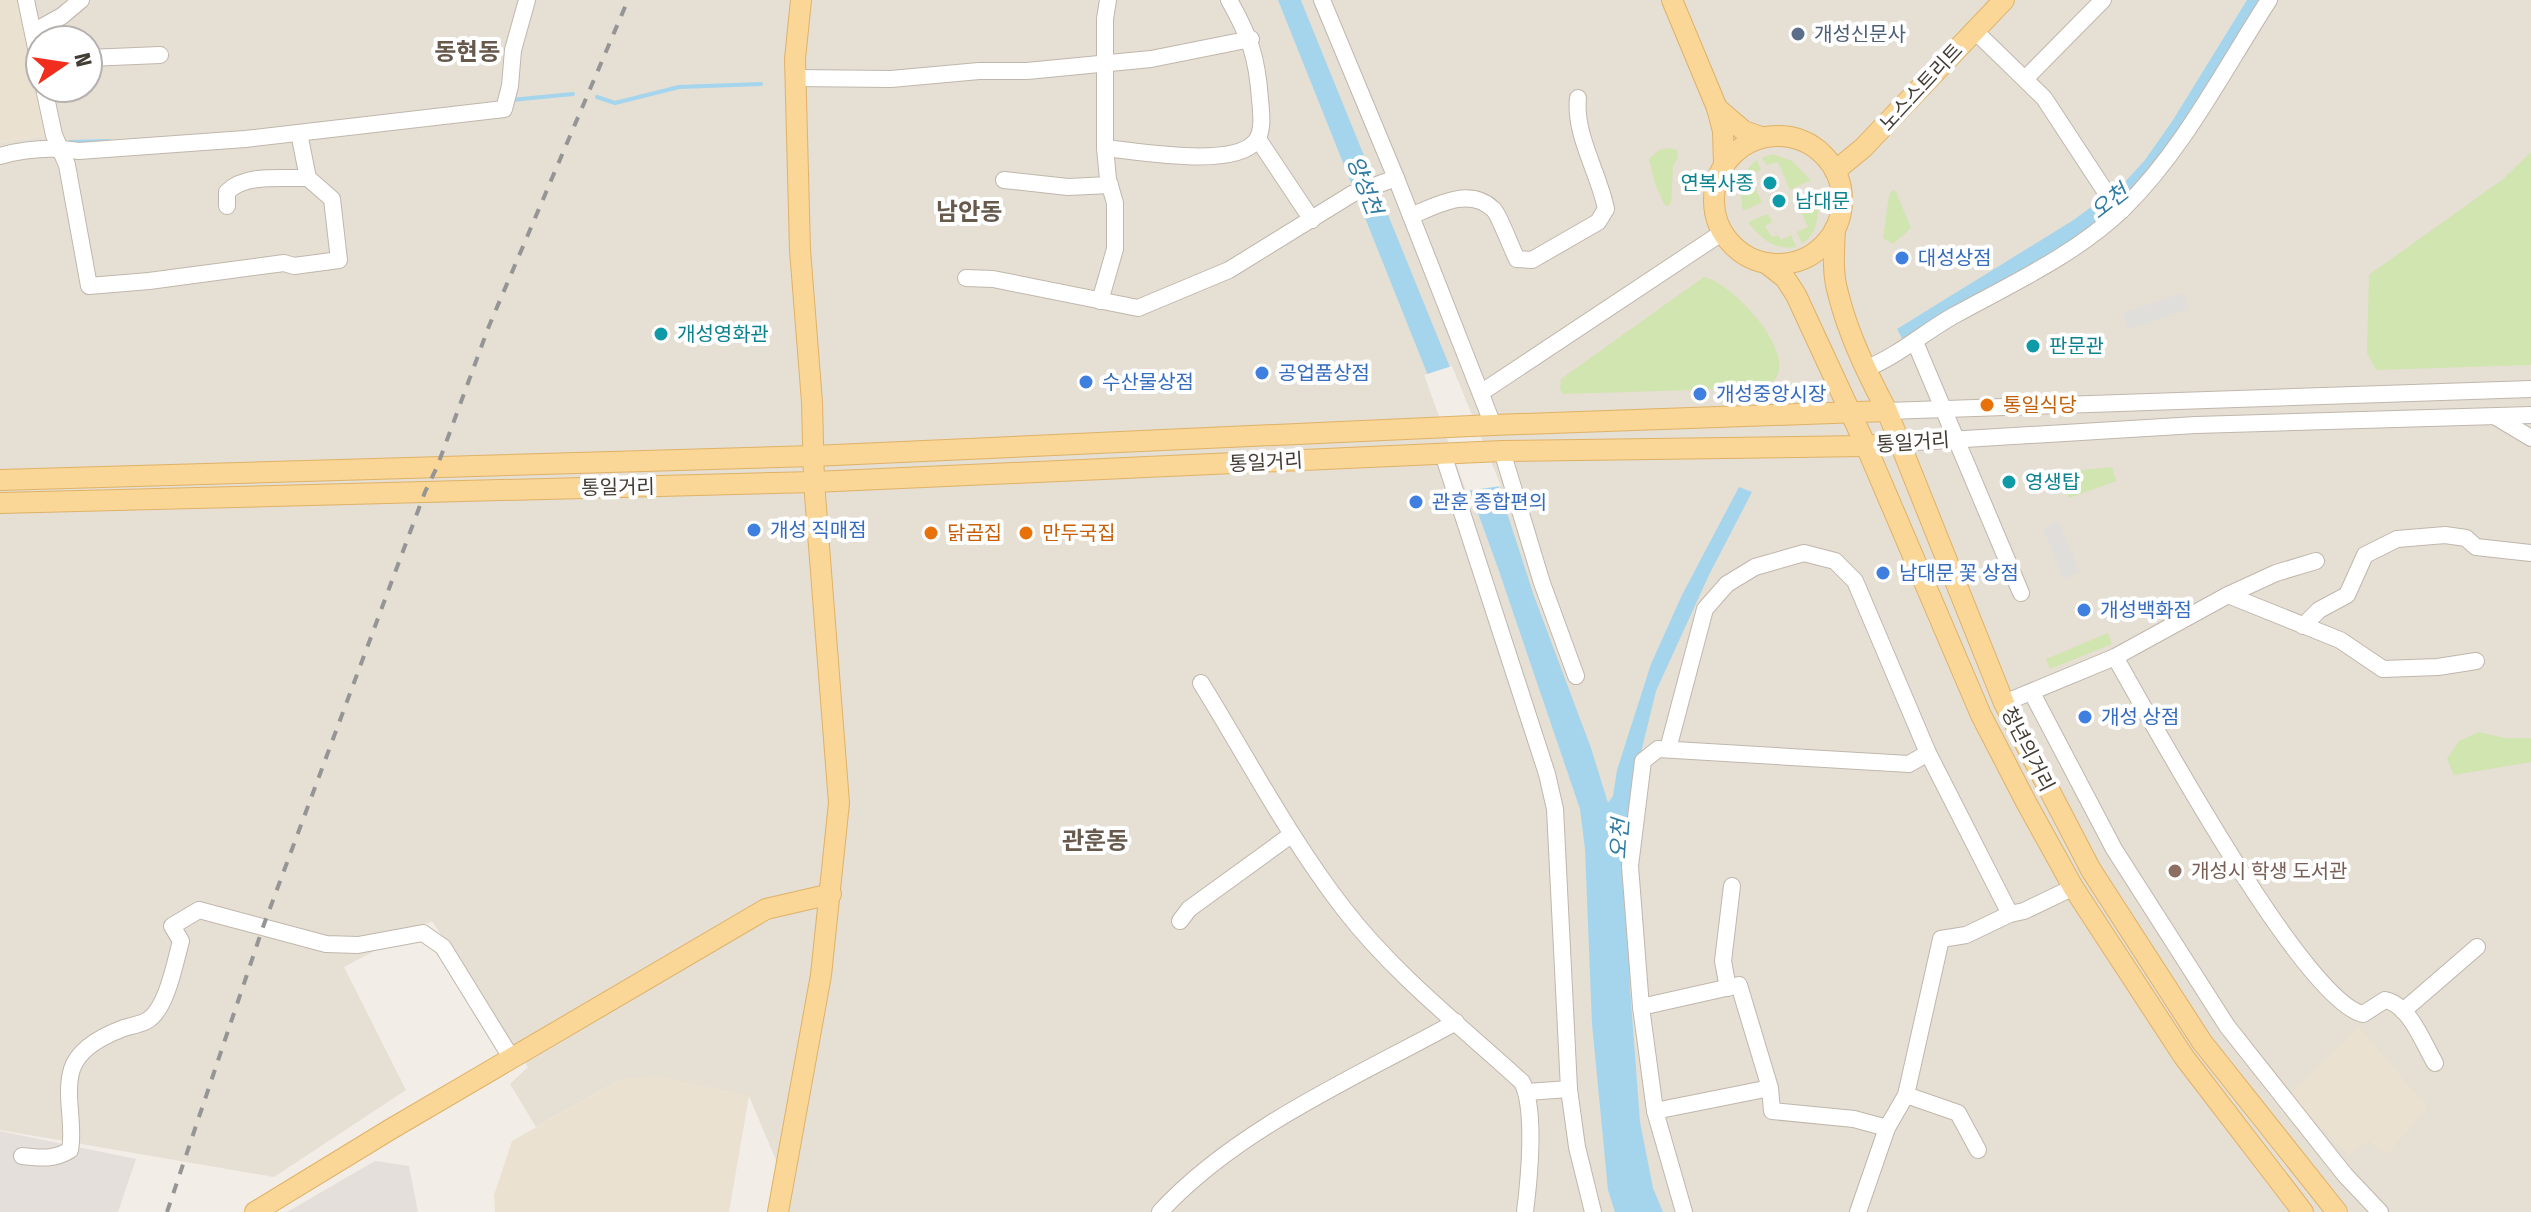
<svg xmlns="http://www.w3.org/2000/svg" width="2531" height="1212" viewBox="0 0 2531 1212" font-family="'Fira Sans Condensed','Noto Sans KR',sans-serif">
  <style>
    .residential { fill: #e6dfd4; fill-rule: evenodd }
    .industrial { fill: #e4dfdb }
    .education { fill: #ebe1d0 }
    .green { fill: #d1e5b0 }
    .parking { fill: #e0dedb }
    .water { fill: #a4d5ed }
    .pier { fill: #f2ede6 }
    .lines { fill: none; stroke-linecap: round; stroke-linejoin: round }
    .stream { stroke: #a4d5ed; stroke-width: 4 }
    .minor-casing { stroke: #c0b7ac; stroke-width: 18 }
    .major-casing { stroke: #dfb267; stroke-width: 22 }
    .minor { stroke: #fff; stroke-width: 16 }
    .major { stroke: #fad697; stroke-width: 20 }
    .rail { stroke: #959595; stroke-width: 4; stroke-dasharray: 10 10; stroke-linecap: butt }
    .service-dot { fill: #5c6f8a; stroke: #fff; stroke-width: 3 }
    .culture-dot { fill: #0f9aa8; stroke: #fff; stroke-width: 3 }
    .shop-dot { fill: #3f7fe0; stroke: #fff; stroke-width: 3 }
    .food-dot { fill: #e8710a; stroke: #fff; stroke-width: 3 }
    .education-dot { fill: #8d6e63; stroke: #fff; stroke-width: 3 }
    .labels { text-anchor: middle; stroke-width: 8; stroke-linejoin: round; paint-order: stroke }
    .service-label { font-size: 20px; fill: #4e5e75; stroke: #fff; text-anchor: start }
    .street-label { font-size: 20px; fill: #443d35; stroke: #fff }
    .culture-label { font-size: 20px; fill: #0d838f; stroke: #fff; text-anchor: start }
    .shop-label { font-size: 20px; fill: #366cbe; stroke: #fff; text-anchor: start }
    .food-label { font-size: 20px; fill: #c56008; stroke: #fff; text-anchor: start }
    .education-label { font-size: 20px; fill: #785e54; stroke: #fff; text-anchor: start }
    .water-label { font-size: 22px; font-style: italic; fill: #317ca4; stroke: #fff }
    .quarter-label { font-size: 24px; font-weight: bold; fill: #675a4d; stroke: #fff }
  </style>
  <rect width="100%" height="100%" fill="#f2ede6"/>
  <!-- residential -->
  <path class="residential" d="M19 0H2531V1212H786L789 1191 749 1096 621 1079 536 1127 510 1084 528 1067 432 921 344 967 406 1090 274 1177 0 1130V142L44 136ZM40 40H88V88H40Z"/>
  <!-- industrial -->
  <g class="industrial">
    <polygon points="0,1131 136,1159 118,1212 0,1212"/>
    <polygon points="375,1161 409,1166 418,1212 287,1212"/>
  </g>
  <!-- education -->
  <g class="education">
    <polygon points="0,0 19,0 49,129 44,136 0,142"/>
    <polygon points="2359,1027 2427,1107 2387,1155 2368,1141 2348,1155 2290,1094"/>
    <polygon points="660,1076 749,1096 729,1212 495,1212 494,1195 512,1141 621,1079"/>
  </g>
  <!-- green -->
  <g class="green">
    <polygon points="1669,148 1677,150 1678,157 1673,166 1671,203 1667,206 1664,204 1655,184 1649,159 1659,150"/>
    <polygon points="2531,152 2531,365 2376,370 2367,353 2369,275 2502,180"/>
    <polygon points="1773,154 1792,161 1811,180 1790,190 1778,162 1766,165 1762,158"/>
    <path d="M1757 160 1761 170 1749 175 1762 202 1743 211C1739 192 1740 172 1757 160Z"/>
    <polygon points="1893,190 1896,192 1911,228 1893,244 1883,238 1889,195"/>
    <path d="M1816 192C1820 210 1819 233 1802 244L1797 232 1808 227 1796 201Z"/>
    <path d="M1768 214 1772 222 1765 226 1772 237 1778 235 1781 240 1791 235 1796 247C1774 251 1761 238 1748 222Z"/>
    <path d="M1704 277C1735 283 1815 371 1761 388L1563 394 1560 389 1561 379Z"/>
    <polygon points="2112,467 2116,481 2069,498 2060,476 2064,472"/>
    <polygon points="2108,633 2112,644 2050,669 2046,659"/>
    <polygon points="2479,732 2505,738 2531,738 2531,762 2454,775 2447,759 2459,741"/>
  </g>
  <!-- parking -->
  <g class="parking">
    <polygon points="2183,293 2189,309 2128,330 2123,313"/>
    <polygon points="2058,521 2080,572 2064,579 2043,528"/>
  </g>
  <!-- water -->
  <g class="water">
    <polygon points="1278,0 1301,0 1302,3 1499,488 1534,596 1591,748 1608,803 1613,796 1617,770 1651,664 1682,595 1739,487 1752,492 1709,575 1656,691 1637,769 1626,856 1630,988 1640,1122 1653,1188 1663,1212 1615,1212 1608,1190 1592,1024 1585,849 1580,809 1498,568 1427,373"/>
    <polygon points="2247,0 2261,0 2153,168 2111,210 2067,244 1904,342 1897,329 2072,221 2124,183 2145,160 2173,120"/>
  </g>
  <!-- pier -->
  <polygon class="pier" points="1452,366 1501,486 1466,491 1424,375"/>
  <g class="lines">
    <!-- stream -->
    <g class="stream">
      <polyline points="597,97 615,103 679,87 761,84"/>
      <polyline points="511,100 573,94"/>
      <polyline points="70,142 109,141"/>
    </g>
    <!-- minor casing -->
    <g class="minor-casing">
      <g id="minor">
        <polyline points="26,0 40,67"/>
        <polyline points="1322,0 1396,178 1493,425"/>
        <polyline points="1974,30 2044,98 2105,191 2121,211"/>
        <polyline points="33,32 62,16 81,0"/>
        <polyline points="88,58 160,55"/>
        <polyline points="795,78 891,79 979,71 1027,71 1151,59 1251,39"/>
        <polyline points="2026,78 2103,0"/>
        <polyline points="44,88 54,135 67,165 89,286 149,281 284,263 294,266 339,260 332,199 308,178 299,133"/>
        <polyline points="1258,139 1312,220"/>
        <path d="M1105 148C1137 151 1234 169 1256 141 1264 130 1261 112 1260 99 1257 57 1250 37 1229 0"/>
        <path d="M0 156C25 149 53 147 79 151L245 139 504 109 510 86 513 50 527 0"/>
        <polyline points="1004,180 1068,187 1110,185"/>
        <path d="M227 206V192C246 173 283 179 308 178"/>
        <path d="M1411 216C1435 206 1469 186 1493 209 1499 214 1512 250 1517 259L1532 260 1598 222 1606 209C1599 173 1574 135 1578 98"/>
        <polyline points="966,278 993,279 1138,308 1229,270 1352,194 1396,178"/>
        <polyline points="1100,301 1115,249 1115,203 1108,179 1105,148 1105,19 1108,0"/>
        <polyline points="1915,342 2021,593"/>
        <path d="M1865 369C1898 356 1923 333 1953 316 2011 284 2075 255 2123 209 2184 149 2223 71 2269 0"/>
        <polyline points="1482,392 1723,232"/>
        <polyline points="1887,411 2531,389"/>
        <polyline points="2496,417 2531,438"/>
        <polyline points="1900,443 2196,425 2531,415"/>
        <polyline points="1502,451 1542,583 1576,676"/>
        <polyline points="1443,454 1547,774 1555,809 1569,1089 1577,1147 1593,1212"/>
        <polyline points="2228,595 2276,573 2316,561"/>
        <polyline points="2303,626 2319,610 2347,595 2365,555 2397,539 2445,535 2466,538 2476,547 2531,553"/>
        <path d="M2115 657C2150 718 2304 1002 2363 1014L2385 1000C2410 1005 2423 1043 2435 1063"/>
        <path d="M1201 683C1248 759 1289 838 1344 909 1394 974 1462 1027 1522 1082 1536 1109 1529 1180 1525 1212"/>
        <polyline points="2032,693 2114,849 2227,1026 2345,1175 2380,1212"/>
        <polyline points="2004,703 2115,657 2228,595 2340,640 2383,669 2438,667 2476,661"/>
        <polyline points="1668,749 1705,609 1727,584 1755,567 1804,553 1835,561 1855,581 1928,753 2010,914 2024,911 2074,887"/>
        <polyline points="1180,921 1189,909 1291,835"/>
        <polyline points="1728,988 1723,961 1732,886"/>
        <polyline points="1641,1007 1739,985 1770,1088 1772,1111 1854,1119 1887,1128"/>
        <polyline points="2403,1011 2477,947"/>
        <polyline points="1527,1092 1569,1089"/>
        <polyline points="1906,1095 1958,1113 1978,1150"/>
        <polyline points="1655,1111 1770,1088"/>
        <path d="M22 1156C40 1158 54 1160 70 1150 75 1124 64 1095 72 1069 79 1048 105 1035 124 1028 131 1026 142 1024 148 1020 167 1008 175 962 181 941L172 926 199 910 326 944 358 945 423 933 443 947 512 1059"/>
        <path d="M1160 1212C1237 1128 1358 1076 1456 1022"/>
        <polyline points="1684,1212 1655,1111 1641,1007 1630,866 1643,761 1658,749 1909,764 1928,753"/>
        <polyline points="1858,1212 1887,1128 1906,1095 1941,939 1966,935 2010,914"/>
      </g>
    </g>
    <!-- major casing -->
    <g class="major-casing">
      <g id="major">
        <polyline points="1672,0 1717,108"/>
        <circle cx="1778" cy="200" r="64"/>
        <polyline points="1724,165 1723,131 1717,108 1744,131 1761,137"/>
        <polyline points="1835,171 1863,148 2004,0"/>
        <path d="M1835 229C1834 250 1832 273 1838 293 1848 334 1867 373 1887 411L2004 703 2091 870 2202 1042 2337 1212"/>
        <polyline points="1766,263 1785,278 1796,295 1866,446 1981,715 2026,802 2073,887 2184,1057 2303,1212"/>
        <polyline points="0,480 813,456 1493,425 1887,411"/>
        <polyline points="0,503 814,482 1502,451 1866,446 1900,443"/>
        <polyline points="255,1212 391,1129 766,909 831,894"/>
        <polyline points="778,1212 821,975 839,803 814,482 812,402 800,250 795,59 801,0"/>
      </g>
    </g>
    <!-- minor -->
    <use href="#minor" class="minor"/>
    <!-- major -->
    <use href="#major" class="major"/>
    <!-- rail -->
    <polyline class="rail" points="167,1212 263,927 425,492 437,467 489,326 628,0"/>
  </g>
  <!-- markers -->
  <circle class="service-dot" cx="1798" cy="34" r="8"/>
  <g class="culture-dot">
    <circle cx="1770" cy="183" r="8"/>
    <circle cx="1779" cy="201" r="8"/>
    <circle cx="661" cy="334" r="8"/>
    <circle cx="2033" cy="346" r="8"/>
    <circle cx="2009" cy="482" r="8"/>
  </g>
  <g class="shop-dot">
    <circle cx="1902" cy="258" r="8"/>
    <circle cx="1262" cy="373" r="8"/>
    <circle cx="1086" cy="382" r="8"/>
    <circle cx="1700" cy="394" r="8"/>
    <circle cx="1416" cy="502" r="8"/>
    <circle cx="754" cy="530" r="8"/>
    <circle cx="1883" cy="573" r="8"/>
    <circle cx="2084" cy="610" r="8"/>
    <circle cx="2085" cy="717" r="8"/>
  </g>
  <g class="food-dot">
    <circle cx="1987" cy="405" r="8"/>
    <circle cx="931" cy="533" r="8"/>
    <circle cx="1026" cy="533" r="8"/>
  </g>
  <circle class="education-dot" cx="2175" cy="871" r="8"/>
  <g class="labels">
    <!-- service labels -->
    <g class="service-label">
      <text x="1814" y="41">개성신문사</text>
    </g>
    <!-- street labels -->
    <g class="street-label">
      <text transform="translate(1921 87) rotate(-47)" y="7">노스스트리트</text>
      <text transform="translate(1913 442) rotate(-4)" y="7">통일거리</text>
      <text transform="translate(1266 462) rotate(-3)" y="7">통일거리</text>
      <text transform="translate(618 487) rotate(-1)" y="7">통일거리</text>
      <text transform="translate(2028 749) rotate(63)" y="7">청년의거리</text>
    </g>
    <!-- culture labels -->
    <g class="culture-label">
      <text x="1754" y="190" text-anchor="end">연복사종</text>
      <text x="1795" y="208">남대문</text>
      <text x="677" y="341">개성영화관</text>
      <text x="2049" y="353">판문관</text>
      <text x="2025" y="489">영생탑</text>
    </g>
    <!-- shop labels -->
    <g class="shop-label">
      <text x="1918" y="265">대성상점</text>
      <text x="1278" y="380">공업품상점</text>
      <text x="1102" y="389">수산물상점</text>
      <text x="1716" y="401">개성중앙시장</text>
      <text x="1432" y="509">관훈 종합편의</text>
      <text x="770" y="537">개성 직매점</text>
      <text x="1899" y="580">남대문 꽃 상점</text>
      <text x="2100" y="617">개성백화점</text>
      <text x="2101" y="724">개성 상점</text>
    </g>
    <!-- food labels -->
    <g class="food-label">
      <text x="2003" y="412">통일식당</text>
      <text x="947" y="540">닭곰집</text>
      <text x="1042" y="540">만두국집</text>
    </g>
    <!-- education labels -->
    <g class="education-label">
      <text x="2191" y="878">개성시 학생 도서관</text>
    </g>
    <!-- water labels -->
    <g class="water-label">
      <text transform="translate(1365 185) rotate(69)" y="8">양성천</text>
      <text transform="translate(2109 201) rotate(-38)" y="8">오천</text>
      <text transform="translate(1619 839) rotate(-86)" y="8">오천</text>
    </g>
    <!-- quarter labels -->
    <g class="quarter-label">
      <text x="467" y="60">동현동</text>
      <text x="969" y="220">남안동</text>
      <text x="1095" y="849">관훈동</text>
    </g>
  </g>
  <!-- north arrow -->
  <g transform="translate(64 64) rotate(77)"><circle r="38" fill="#ffffff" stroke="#b4b1ae" stroke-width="2"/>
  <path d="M0-6L14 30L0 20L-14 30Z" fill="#f12d1d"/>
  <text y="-12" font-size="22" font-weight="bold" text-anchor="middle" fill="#443d35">N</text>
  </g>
</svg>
